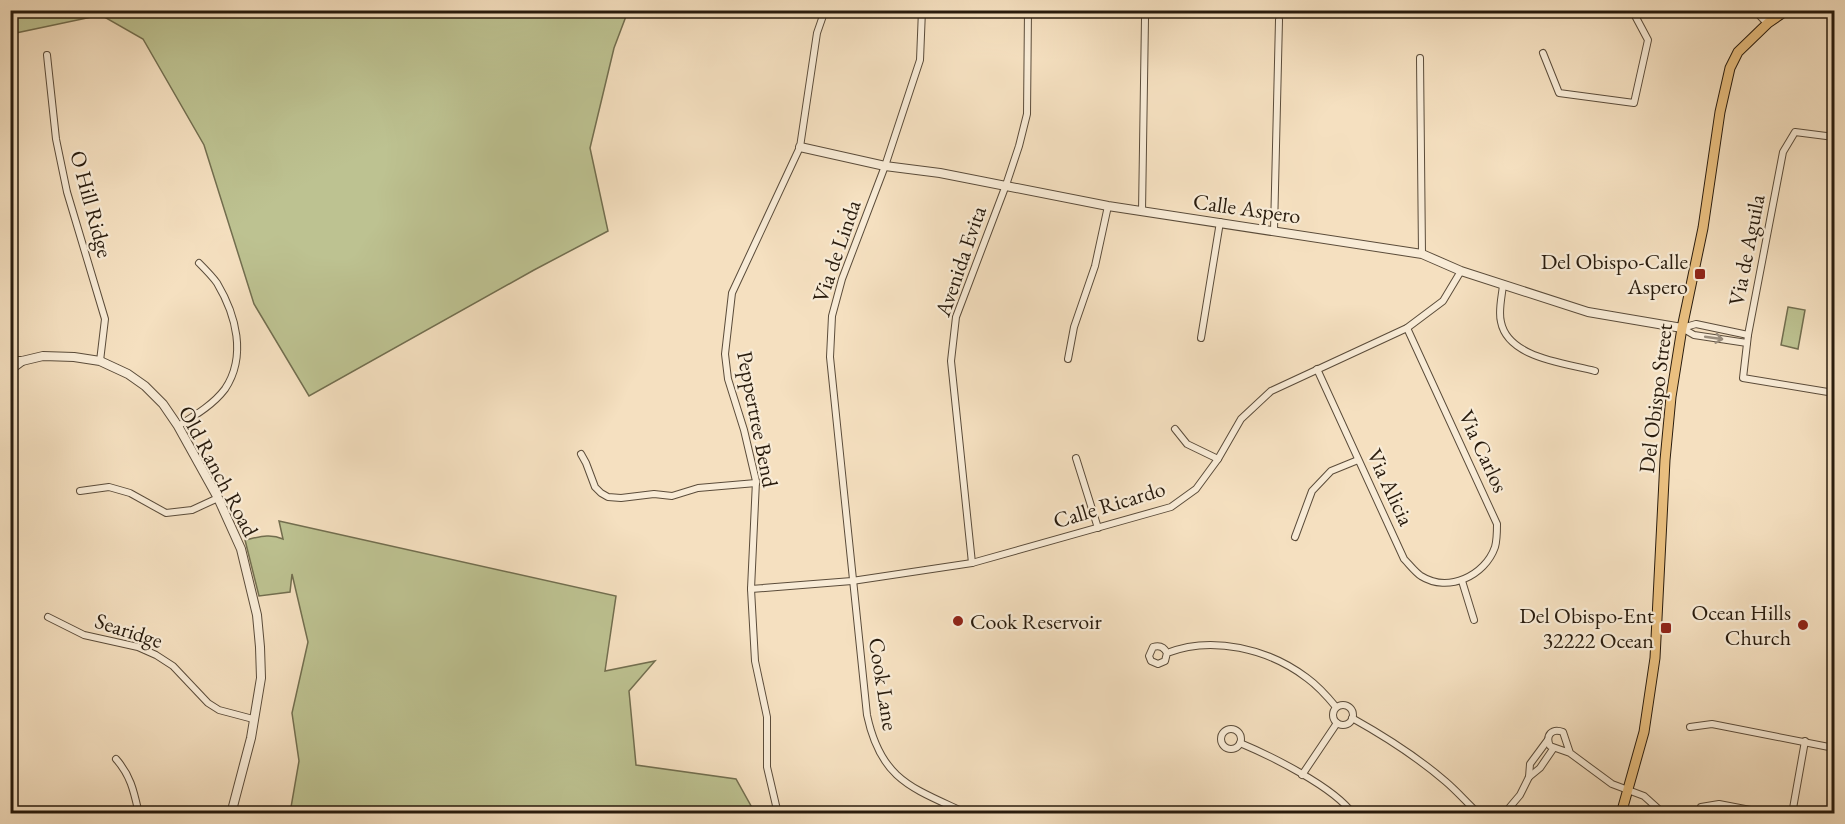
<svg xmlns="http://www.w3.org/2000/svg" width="1845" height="824" viewBox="0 0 1845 824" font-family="'EB Garamond',serif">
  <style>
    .green { fill: #bdc291; stroke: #726e4f; stroke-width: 1.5 }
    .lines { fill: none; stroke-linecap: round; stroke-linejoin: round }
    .minor-casing { stroke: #5b4c3a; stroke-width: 8 }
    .tertiary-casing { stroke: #5b4c3a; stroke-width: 10 }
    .primary-casing { stroke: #281b0d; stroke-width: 11 }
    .minor { stroke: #f8ebd6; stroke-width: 6 }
    .tertiary { stroke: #f8ebd6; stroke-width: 8 }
    .primary { stroke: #eac080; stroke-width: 9 }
    .oneway { stroke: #9a8d7c }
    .poi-dot { fill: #8f2418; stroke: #f8ebd6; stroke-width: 2 }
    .labels { text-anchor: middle; stroke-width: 4.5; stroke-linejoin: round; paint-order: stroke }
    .street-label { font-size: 22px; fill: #281b0d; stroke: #f8ebd6 }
    .poi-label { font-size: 22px; fill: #281b0d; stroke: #f8ebd6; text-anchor: end }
  </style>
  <rect width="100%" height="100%" fill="#f5e0c0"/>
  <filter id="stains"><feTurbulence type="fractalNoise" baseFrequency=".00333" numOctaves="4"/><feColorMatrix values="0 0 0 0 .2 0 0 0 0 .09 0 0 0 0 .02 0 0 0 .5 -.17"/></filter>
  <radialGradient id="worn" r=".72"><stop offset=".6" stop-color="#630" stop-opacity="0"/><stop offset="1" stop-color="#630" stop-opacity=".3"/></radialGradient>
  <!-- green -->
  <g class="green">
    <polygon points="10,11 628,11 614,48 590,148 608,231 534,270 309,396 254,304 204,145 143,39 101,15 11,34"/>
    <polygon points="1788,307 1805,310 1798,349 1781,345"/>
    <path d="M279 521 616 596 605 671 655 661 629 691 636 765 736 779 755 813H290L299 761 292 713 308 642 292 574 290 592 259 596 245 540C259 537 270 533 283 539Z"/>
  </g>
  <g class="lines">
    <!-- minor casing -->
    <g class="minor-casing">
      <g id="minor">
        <path d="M922 10 920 60 885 166 842 279 832 316 830 357 867 715C881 781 913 788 968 814"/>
        <polyline points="1543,53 1559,93 1634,103 1648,40 1632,10"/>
        <polyline points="47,55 56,139 67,192 105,319 100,361"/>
        <polyline points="1420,58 1422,254"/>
        <polyline points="1834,137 1795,132 1783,152 1748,335 1743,378 1834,393"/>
        <polyline points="1142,211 1145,18"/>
        <polyline points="1274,230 1279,20"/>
        <path d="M1503 285C1502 296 1498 311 1501 322 1508 358 1565 363 1595 371"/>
        <polyline points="1682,328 1694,335 1747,343"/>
        <polyline points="1682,328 1696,324 1748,335"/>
        <polyline points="1201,338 1220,222"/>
        <polyline points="1068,359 1074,327 1095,266 1108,206"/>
        <path d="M1317 369 1404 559C1409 564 1415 572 1421 576 1448 593 1485 576 1495 547 1497 540 1497 531 1497 524L1407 328"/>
        <path d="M178 426C194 416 213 405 225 389 247 356 236 315 217 283 212 276 205 269 199 263"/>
        <polyline points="1175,429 1187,444 1218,459"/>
        <polyline points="581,454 586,463 595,487 601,493 608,497 621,498 654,494 672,496 698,488 756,483"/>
        <polyline points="1076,458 1098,528"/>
        <polyline points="80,491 109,487 130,493 166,513 192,510 218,498"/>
        <polyline points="1295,537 1312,491 1331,471 1358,460"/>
        <polyline points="972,563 951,361 956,317 1006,185 1019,146 1027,114 1028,10"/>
        <polyline points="1462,581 1474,620"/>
        <polyline points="751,589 852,581 972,563 1171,507 1196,489 1218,459 1241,419 1271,391 1407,328 1443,301 1461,271"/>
        <polyline points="48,617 84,635 138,647 156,655 173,666 208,703 219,710 253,719"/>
        <path d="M1167 653C1164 647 1160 645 1153 647L1149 656 1151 661 1158 664 1165 661 1167 653C1212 635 1269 649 1307 678 1318 686 1327 696 1336 707"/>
        <circle cx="1343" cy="715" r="10"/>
        <path d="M1352 718C1386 737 1416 756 1445 781 1457 791 1467 803 1479 814"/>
        <polyline points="1690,727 1712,724 1834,748"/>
        <circle cx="1231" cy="739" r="10"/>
        <path d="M1240 743C1271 756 1334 787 1353 814"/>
        <path d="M1570 753 1563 732C1552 728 1545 735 1550 746L1570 753 1612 784 1644 796 1664 814"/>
        <path d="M116 759C131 776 134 792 139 814"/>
        <polyline points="1302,775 1337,723"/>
        <polyline points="1529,777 1540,768 1553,749"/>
        <polyline points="1701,807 1719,804 1771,814"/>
        <polyline points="778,814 767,767 767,717 755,661 751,589 756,481 744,430 728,379 725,354 732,293 800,147 817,33 825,10"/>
        <polyline points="1504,814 1520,795 1529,777 1530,764 1547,741"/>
        <polyline points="1792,814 1805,741"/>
      </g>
    </g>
    <!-- tertiary casing -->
    <g class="tertiary-casing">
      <g id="tertiary">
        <polyline points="1756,10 1768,23"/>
        <polyline points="800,147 885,166 940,173 1108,206 1422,254 1461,271 1588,312 1682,328"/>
        <polyline points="10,361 22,361 43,356 74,357 100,361 128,374 145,386 163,404 178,426 218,498 241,549 257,615 260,647 261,678 251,738 231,814"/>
        <polyline points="10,370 22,361"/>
      </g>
    </g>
    <!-- primary casing -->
    <g class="primary-casing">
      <polyline id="primary" points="1621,814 1644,732 1655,658 1665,460 1671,397 1682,328 1703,228 1720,112 1730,68 1738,52 1768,23 1787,10"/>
    </g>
    <!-- minor -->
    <use href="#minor" class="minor"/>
    <!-- tertiary -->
    <use href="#tertiary" class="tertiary"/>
    <!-- primary -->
    <use href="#primary" class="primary"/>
  </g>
  <!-- one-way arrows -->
  <defs><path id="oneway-shaft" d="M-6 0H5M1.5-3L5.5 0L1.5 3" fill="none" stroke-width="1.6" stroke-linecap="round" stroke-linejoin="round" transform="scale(1.5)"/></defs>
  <use class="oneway" href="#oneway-shaft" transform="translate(1714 338) rotate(8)"/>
  <!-- markers -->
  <g class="poi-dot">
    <rect x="1694" y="268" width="12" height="12" rx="3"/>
    <circle cx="958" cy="621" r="6"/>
    <circle cx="1803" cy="625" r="6"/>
    <rect x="1660" y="622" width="12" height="12" rx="3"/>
  </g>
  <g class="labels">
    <!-- street labels -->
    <g class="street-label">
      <text transform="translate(92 204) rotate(75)" y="8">O Hill Ridge</text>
      <text transform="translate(1247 208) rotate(8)" y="8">Calle Aspero</text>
      <text transform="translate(1746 250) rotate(-79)" y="8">Via de Aguila</text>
      <text transform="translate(836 251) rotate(-71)" y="8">Via de Linda</text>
      <text transform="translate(960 261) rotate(-71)" y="8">Avenida Evita</text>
      <text transform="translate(1655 398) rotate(-83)" y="8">Del Obispo Street</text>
      <text transform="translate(758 419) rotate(79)" y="8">Peppertree Bend</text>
      <text transform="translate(1484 451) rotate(65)" y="8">Via Carlos</text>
      <text transform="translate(219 471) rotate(62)" y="8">Old Ranch Road</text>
      <text transform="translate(1391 487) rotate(65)" y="8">Via Alicia</text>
      <text transform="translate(1109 504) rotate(-17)" y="8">Calle Ricardo</text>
      <text transform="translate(129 630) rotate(18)" y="8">Searidge</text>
      <text transform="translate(884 684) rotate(81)" y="8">Cook Lane</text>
    </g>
    <!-- poi labels -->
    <g class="poi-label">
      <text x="1688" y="269">Del Obispo-Calle<tspan x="1688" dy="25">Aspero</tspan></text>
      <text x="1791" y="620">Ocean Hills<tspan x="1791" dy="25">Church</tspan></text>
      <text x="1654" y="623">Del Obispo-Ent<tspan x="1654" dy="25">32222 Ocean</tspan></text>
      <text x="970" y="629" text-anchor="start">Cook Reservoir</text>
    </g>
  </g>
  <!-- margin -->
  <rect width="1845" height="824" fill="none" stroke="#f5e0c0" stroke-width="36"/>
  <rect x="12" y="12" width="1821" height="800" fill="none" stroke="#281b0d" stroke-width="3"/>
  <rect x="18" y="18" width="1809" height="788" fill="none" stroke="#281b0d" stroke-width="1.5"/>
  <rect width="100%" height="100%" filter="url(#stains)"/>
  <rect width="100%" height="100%" fill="url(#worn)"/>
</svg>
